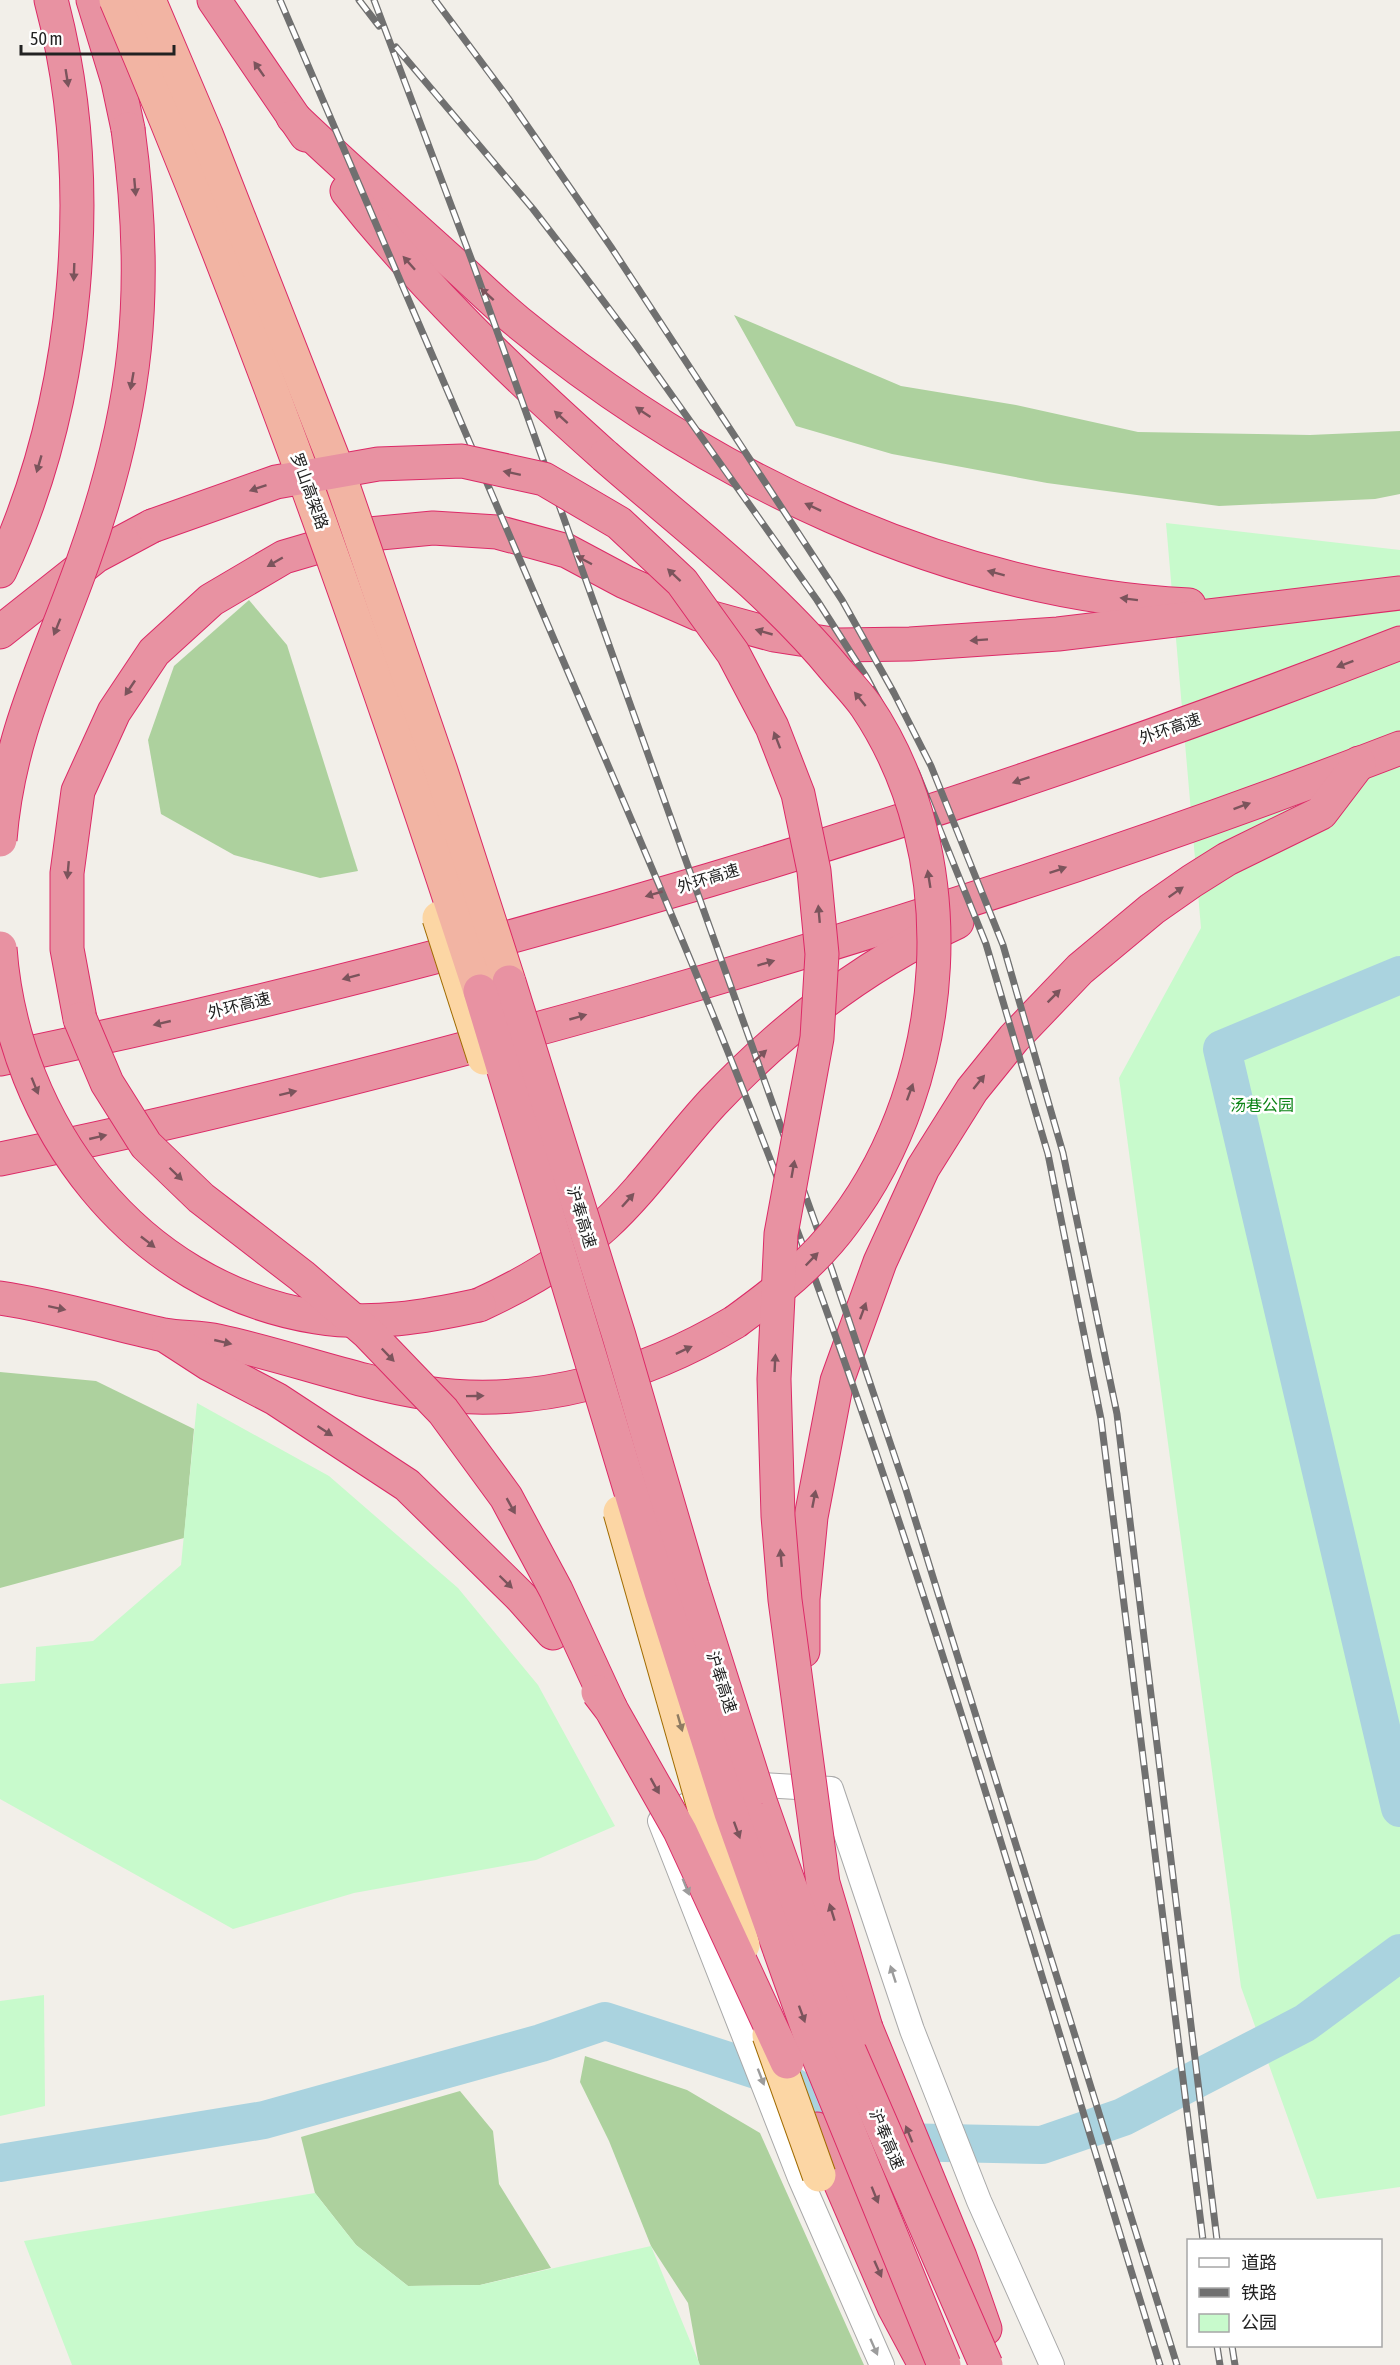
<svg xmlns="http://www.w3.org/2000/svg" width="1400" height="2365" viewBox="0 0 1400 2365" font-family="'Asap Condensed','Noto Sans SC',sans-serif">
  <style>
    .forest { fill: #add19e }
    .park { fill: #c8facc }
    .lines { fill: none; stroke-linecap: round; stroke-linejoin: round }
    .river { stroke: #aad3df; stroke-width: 38 }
    .minor-casing { stroke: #a9a9a9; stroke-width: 26 }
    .motorway-casing { stroke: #dc2a67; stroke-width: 35 }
    .minor { stroke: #fff; stroke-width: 24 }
    .motorway { stroke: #e892a2; stroke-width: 33 }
    .rail-casing { stroke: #707070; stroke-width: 7 }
    .rail { stroke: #fff; stroke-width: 4.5; stroke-dasharray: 14; stroke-linecap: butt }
    .primary-bridge-casing { stroke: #a06b00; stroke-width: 35; stroke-linecap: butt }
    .trunk-bridge-casing { stroke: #dc2a67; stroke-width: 35; stroke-linecap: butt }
    .motorway-bridge-casing { stroke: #dc2a67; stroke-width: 35; stroke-linecap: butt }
    .primary-bridge { stroke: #fcd6a4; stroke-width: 33 }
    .trunk-bridge { stroke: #f2b4a3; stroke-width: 33 }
    .motorway-bridge { stroke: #e892a2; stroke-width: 33 }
    .oneway { fill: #7b545c }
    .oneway2 { fill: #8f7c63 }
    .oneway3 { fill: #9c9c9c }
    .labels { text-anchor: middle; stroke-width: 5; stroke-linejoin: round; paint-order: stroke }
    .street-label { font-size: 16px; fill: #222; stroke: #fff }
    .park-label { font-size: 16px; fill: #0c8416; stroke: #fff }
  </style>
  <rect width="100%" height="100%" fill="#f2efe9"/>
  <!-- forest -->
  <g class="forest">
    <polygon points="734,315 901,386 1016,405 1138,432 1310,435 1400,431 1400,494 1375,499 1219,506 1047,483 892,454 796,426"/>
    <polygon points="249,600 287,645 358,871 320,878 234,855 161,814 148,740 174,666"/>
    <polygon points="0,1372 96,1381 194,1429 184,1538 0,1588"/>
    <polygon points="585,2056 687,2090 760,2133 864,2365 699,2365 688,2303 651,2246 609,2141 580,2082"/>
    <polygon points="460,2091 493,2131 499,2184 551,2268 480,2285 408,2286 356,2245 315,2193 301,2137"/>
  </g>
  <!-- park -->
  <g class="park">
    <polygon points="1166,523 1400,550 1400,2187 1317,2199 1241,1987 1119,1078 1201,928"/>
    <polygon points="197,1403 329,1476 458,1588 538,1685 615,1826 536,1860 354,1893 233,1929 0,1799 0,1684 35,1681 36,1647 93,1641 181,1565"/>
    <polygon points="44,1995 45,2106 0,2116 0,2001"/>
    <polygon points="315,2193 356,2245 408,2286 480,2285 651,2246 700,2365 72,2365 24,2241"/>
  </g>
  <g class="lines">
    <!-- river -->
    <g class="river">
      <polyline points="1400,975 1222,1049 1400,1808"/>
      <polyline points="0,2163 264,2120 541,2043 605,2021 778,2077 853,2125 896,2142 1042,2145 1123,2117 1305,2023 1400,1953"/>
    </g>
    <!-- minor casing -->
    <g class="minor-casing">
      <polyline id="minor" points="882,2365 800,2178 660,1821 687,1805 743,1784 831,1789 912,2030 979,2201 1052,2365"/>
    </g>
    <!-- motorway casing -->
    <g class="motorway-casing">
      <g id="motorway">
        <polyline points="93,0 118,82 128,129"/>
        <polyline points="214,0 306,135"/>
        <path d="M293 117C342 164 393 209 444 255 469 277 492 301 518 322 705 475 945 593 1189 605"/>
        <path d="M347 191C424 288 513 374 605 456"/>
        <path d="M0 571C79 401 99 181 51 0"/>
        <polyline points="0,632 96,556 152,526"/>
        <polyline points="80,1019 67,949 67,873 78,791 114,712 154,652 211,600 284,557 359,535 433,528 497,532 567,551 625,582 698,614 774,635 839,645 910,644 1058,634 1400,593"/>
        <path d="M0 1059C472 962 951 818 1400 643"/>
        <path d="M0 1159C213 1116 425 1061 634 1002 893 928 1149 845 1400 748"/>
        <path d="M0 1298C56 1306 109 1323 164 1335 182 1338 201 1337 218 1341 288 1356 355 1382 426 1393 534 1409 643 1377 735 1322"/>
        <path d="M479 1305C525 1284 567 1260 605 1225 645 1188 676 1142 713 1102 783 1028 864 965 957 922"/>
        <polyline points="169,1338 209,1364 276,1399 407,1485 520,1596 553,1633"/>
        <polyline points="803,1651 803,1599 811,1517 837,1381 880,1262 923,1168 972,1090 1014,1038 1080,969 1152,909 1192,881 1227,859 1321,813 1359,763"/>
        <polyline points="866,2028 960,2257 985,2329"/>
        <polyline points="817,2129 894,2307 925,2365"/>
      </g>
    </g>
    <!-- minor -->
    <use href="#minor" class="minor"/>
    <!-- motorway -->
    <use href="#motorway" class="motorway"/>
    <!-- rail casing -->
    <g class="rail-casing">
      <g id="rail">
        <path d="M280 0C375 222 470 443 565 665 652 867 739 1069 814 1276 944 1634 1048 2001 1160 2365"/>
        <polyline points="359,0 379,26"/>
        <polyline points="374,0 472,261 832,1270 906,1490 1177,2365"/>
        <polyline points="435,0 508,98 611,247 842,600 894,693 931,766 1003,945 1063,1153 1117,1414 1217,2240"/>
        <polyline points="396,47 533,209 580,270 634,342 817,600 867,678 917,773 986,944 1048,1154 1101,1419 1203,2240"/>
        <polyline points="1217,2346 1220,2365"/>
        <polyline points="1232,2346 1235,2365"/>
      </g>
    </g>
    <!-- rail -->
    <use href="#rail" class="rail"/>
    <!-- primary-bridge casing -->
    <g class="primary-bridge-casing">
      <g id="primary-bridge">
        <polyline points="439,918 484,1058"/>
        <polyline points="620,1512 743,1945"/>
        <polyline points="769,2035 819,2175"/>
      </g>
    </g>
    <!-- trunk-bridge casing -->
    <g class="trunk-bridge-casing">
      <g id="trunk-bridge">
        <path d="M116 0C254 324 371 656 480 991"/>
        <polyline points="149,0 206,134 338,471 441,771 509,982"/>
      </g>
    </g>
    <!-- motorway-bridge casing -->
    <g class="motorway-bridge-casing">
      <g id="motorway-bridge">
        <path d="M605 456C683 524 769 589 835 669 845 681 857 693 866 706 967 856 952 1079 844 1222 814 1263 775 1293 735 1322"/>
        <polyline points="152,526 276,482 378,464 462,461 544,479 619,523 682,582 733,653 772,727 798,794 814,871 822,954 817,1038 781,1234 774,1379 778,1516 785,1600 823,1883 866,2028"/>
        <path d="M0 840C8 735 49 658 83 562 138 409 150 290 128 129"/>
        <path d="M0 948C13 1126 136 1288 316 1317 371 1326 425 1317 479 1305"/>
        <polyline points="509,982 619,1336 692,1586 761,1804 842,2034 986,2365"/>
        <polyline points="480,991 661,1592 731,1813 814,2046 944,2365"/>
        <polyline points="80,1019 107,1083 146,1145 201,1198 302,1276 368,1333 443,1411 506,1497 556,1590 611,1709"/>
        <polyline points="598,1692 611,1709 680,1831 787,2062"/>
      </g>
    </g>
    <!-- primary-bridge -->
    <use href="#primary-bridge" class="primary-bridge"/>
    <!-- trunk-bridge -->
    <use href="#trunk-bridge" class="trunk-bridge"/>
    <!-- motorway-bridge -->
    <use href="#motorway-bridge" class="motorway-bridge"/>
  </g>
  <!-- one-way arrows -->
  <defs><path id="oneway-solid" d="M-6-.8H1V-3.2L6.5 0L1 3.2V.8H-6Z" transform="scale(1.5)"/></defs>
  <g class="oneway">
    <use href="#oneway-solid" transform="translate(259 69) rotate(-125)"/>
    <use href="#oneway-solid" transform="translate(67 78) rotate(81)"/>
    <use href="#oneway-solid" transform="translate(135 187) rotate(85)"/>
    <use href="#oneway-solid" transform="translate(409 263) rotate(-132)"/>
    <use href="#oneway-solid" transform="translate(74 272) rotate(92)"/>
    <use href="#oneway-solid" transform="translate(487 294) rotate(-138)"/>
    <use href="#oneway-solid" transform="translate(132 381) rotate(100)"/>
    <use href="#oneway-solid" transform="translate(643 412) rotate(-146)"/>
    <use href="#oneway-solid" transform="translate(561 417) rotate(-138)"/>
    <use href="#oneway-solid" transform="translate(39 464) rotate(106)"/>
    <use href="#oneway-solid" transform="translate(512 473) rotate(-168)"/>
    <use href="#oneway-solid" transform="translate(258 488) rotate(161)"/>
    <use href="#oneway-solid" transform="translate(813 507) rotate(-155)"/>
    <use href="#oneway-solid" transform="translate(584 560) rotate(-152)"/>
    <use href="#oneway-solid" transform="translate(275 562) rotate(150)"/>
    <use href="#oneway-solid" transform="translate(996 573) rotate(-165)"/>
    <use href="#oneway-solid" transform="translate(674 575) rotate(-137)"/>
    <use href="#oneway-solid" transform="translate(1129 599) rotate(-173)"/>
    <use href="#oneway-solid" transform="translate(57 627) rotate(112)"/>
    <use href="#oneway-solid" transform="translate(764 632) rotate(-164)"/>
    <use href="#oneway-solid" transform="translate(979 640) rotate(176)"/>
    <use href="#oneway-solid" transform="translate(1345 664) rotate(159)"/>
    <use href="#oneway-solid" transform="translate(130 688) rotate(124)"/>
    <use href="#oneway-solid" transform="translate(860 699) rotate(-129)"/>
    <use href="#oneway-solid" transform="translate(777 740) rotate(-111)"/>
    <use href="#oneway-solid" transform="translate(1021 780) rotate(161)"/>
    <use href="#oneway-solid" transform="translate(1242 806) rotate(-20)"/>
    <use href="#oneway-solid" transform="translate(68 870) rotate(95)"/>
    <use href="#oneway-solid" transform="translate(1058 870) rotate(-19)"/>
    <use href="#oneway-solid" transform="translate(929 879) rotate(-99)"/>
    <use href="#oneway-solid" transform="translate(1176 892) rotate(-35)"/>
    <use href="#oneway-solid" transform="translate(654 894) rotate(164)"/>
    <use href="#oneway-solid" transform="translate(819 914) rotate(-95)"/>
    <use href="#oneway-solid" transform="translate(766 963) rotate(-17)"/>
    <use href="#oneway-solid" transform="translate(351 977) rotate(165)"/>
    <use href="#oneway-solid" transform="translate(1054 996) rotate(-45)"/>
    <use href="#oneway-solid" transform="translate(578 1017) rotate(-16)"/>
    <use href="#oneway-solid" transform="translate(162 1023) rotate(167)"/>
    <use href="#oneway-solid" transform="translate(760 1056) rotate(-42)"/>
    <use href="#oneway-solid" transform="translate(979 1082) rotate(-51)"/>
    <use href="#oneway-solid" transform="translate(35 1086) rotate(68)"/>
    <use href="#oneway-solid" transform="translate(910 1092) rotate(-70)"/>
    <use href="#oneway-solid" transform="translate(288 1093) rotate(-14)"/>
    <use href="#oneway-solid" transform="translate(98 1137) rotate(-13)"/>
    <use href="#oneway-solid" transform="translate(793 1169) rotate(-80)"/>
    <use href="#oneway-solid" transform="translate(176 1174) rotate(44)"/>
    <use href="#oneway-solid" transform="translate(628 1200) rotate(-48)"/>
    <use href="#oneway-solid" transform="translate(148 1242) rotate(38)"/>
    <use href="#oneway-solid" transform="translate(812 1259) rotate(-46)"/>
    <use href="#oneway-solid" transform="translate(57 1308) rotate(12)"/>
    <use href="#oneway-solid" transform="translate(863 1311) rotate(-70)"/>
    <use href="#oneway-solid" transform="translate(223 1342) rotate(13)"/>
    <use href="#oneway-solid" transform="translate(684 1350) rotate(-25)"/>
    <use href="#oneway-solid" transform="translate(388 1355) rotate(46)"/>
    <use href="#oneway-solid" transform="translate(775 1363) rotate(-87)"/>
    <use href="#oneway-solid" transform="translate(475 1396) rotate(-1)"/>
    <use href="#oneway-solid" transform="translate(325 1431) rotate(33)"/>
    <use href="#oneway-solid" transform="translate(814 1499) rotate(-79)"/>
    <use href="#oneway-solid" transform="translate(511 1506) rotate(61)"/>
    <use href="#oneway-solid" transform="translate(781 1558) rotate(-95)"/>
    <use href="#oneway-solid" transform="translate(506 1582) rotate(44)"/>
    <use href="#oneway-solid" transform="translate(655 1786) rotate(61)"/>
    <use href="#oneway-solid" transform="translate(737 1830) rotate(70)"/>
    <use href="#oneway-solid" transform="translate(832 1912) rotate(-107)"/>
    <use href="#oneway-solid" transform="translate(802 2014) rotate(70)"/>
    <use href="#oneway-solid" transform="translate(909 2134) rotate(-112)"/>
    <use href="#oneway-solid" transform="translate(875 2195) rotate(68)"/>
    <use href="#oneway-solid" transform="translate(878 2269) rotate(66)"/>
  </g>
  <use class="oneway2" href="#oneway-solid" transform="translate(680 1723) rotate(74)"/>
  <g class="oneway3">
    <use href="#oneway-solid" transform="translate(686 1887) rotate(68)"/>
    <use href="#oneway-solid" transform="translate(893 1974) rotate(-108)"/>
    <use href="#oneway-solid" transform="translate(761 2077) rotate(69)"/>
    <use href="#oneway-solid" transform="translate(874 2347) rotate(66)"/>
  </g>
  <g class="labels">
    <!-- street labels -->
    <g class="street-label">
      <text transform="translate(310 491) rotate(70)" y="6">罗山高架路</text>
      <text transform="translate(1170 728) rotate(-19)" y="6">外环高速</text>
      <text transform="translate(708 878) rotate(-17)" y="6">外环高速</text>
      <text transform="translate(239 1005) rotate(-14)" y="6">外环高速</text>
      <text transform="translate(582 1217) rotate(73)" y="6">沪奉高速</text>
      <text transform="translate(722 1682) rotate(72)" y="6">沪奉高速</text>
      <text transform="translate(887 2139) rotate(67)" y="6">沪奉高速</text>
    </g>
    <!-- park labels -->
    <g class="park-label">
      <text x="1262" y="1111">汤巷公园</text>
    </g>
  </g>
  <!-- legend -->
  <rect x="1187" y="2239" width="195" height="108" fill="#ffffff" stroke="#a7a7a7" stroke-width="1.5"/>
  <rect x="1199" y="2258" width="30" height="9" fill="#ffffff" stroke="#a7a7a7" stroke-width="1.5"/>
  <text x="1241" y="2269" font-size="18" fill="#222222">道路</text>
  <rect x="1199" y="2288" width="30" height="9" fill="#707070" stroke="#a7a7a7" stroke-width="1.5"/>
  <text x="1241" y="2299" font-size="18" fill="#222222">铁路</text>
  <rect x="1199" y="2314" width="30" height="18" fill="#c8facc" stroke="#a7a7a7" stroke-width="1.5"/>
  <text x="1241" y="2329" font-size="18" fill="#222222">公园</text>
  <!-- scale -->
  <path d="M21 45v9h153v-9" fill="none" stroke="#222222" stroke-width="3"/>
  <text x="30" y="45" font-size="18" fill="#222222" stroke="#ffffff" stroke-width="4.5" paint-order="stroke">50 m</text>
</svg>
